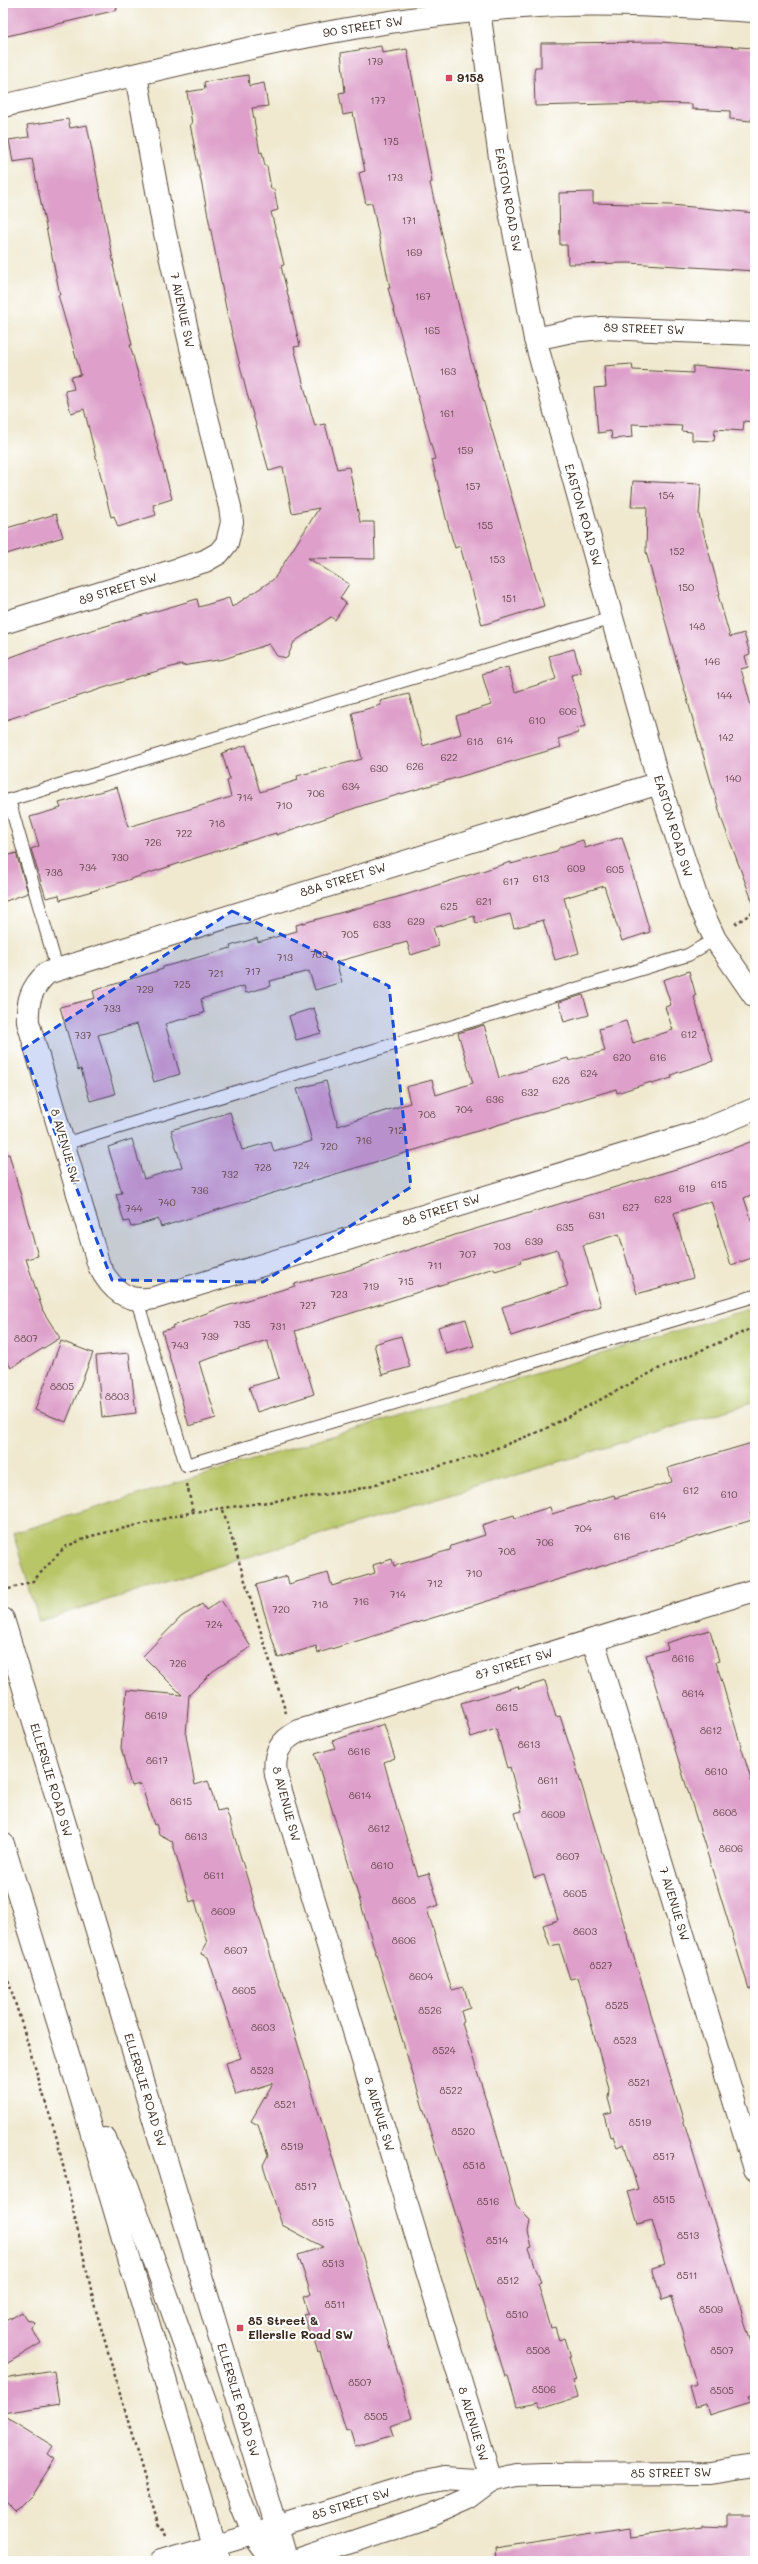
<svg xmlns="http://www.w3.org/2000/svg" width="758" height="2564" viewBox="0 0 758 2564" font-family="Mali,sans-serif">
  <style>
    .green { fill: #b8c668; stroke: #7a7843 }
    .building { fill: #dea0ca }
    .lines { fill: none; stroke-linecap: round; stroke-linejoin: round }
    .service-casing { stroke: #564739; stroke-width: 14 }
    .minor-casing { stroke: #564739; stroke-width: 24 }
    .tertiary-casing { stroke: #564739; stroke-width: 24 }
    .secondary-casing { stroke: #564739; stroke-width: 24 }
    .path { stroke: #564739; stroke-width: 2.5; stroke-dasharray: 3 3; stroke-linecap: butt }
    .service { stroke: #fff; stroke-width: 12 }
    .minor { stroke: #fff; stroke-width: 22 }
    .tertiary { stroke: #fff; stroke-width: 22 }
    .secondary { stroke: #fff; stroke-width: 22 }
    .marked { fill: #1d4ed8; fill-opacity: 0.2; stroke: #1d4ed8; stroke-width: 3; stroke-dasharray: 8 5; stroke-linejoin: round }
    .poi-dot { fill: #d1495b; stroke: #fff; stroke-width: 1.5 }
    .labels { text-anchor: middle; stroke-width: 4; stroke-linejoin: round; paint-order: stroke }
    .number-label { font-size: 10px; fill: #644849 }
    .street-label { font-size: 12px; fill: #3b2a1e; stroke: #fff }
    .poi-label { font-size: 12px; font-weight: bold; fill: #3b2a1e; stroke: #fff; text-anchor: start }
  </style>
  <rect width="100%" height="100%" fill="#fff"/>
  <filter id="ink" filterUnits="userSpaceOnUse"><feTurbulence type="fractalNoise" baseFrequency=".025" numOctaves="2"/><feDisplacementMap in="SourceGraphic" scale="8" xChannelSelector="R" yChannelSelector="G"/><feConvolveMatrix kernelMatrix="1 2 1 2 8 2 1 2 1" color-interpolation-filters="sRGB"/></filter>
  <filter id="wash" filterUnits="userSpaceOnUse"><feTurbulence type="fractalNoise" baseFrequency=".012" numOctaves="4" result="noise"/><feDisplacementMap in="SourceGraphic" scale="16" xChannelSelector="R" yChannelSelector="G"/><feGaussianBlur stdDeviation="0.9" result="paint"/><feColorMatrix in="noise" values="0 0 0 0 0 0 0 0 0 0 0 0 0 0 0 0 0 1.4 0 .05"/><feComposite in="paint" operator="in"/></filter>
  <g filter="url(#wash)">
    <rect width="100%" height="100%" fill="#f0e9d0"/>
    <!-- green -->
    <polygon class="green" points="755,1307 755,1402 39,1621 13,1533"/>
    <g id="blocks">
      <!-- building -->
      <g class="building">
        <polygon points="3,3 116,3 117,10 3,37"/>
        <polygon points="658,42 755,48 755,117 752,117 751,121 730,119 730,111 692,109 692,104 645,103 535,106 534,74 535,67 541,67 541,43"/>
        <polygon points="381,46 382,53 407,49 432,182 430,183 471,359 544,606 482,625 460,546 455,548 446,518 432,460 435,459 388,288 390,288 372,203 366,204 359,173 365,171 353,113 343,115 339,93 345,92 341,53"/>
        <polygon points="248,75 249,86 264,83 268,106 252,108 260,153 262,152 265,166 267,166 271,189 274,189 278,210 271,212 284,265 281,266 300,346 294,347 308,402 315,426 325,424 337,469 349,467 360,522 374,522 375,559 308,558 349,584 340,598 346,603 335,620 331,617 294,642 287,658 277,656 269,644 224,659 182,666 182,664 140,676 3,721 3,660 55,641 197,599 199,607 229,598 232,607 274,579 319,508 292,513 283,467 269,471 246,390 227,313 190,124 192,124 187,92 205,89 204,82"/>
        <polygon points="68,119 70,128 87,125 114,265 113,265 132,345 130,345 172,499 153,505 156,515 118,527 114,516 111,517 84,409 71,413 65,391 74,389 71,377 81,375 58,295 60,295 32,159 13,162 9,140 29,137 27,125"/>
        <polygon points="593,192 593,203 671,205 755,213 755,271 630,263 568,264 567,245 560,245 559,193"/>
        <polygon points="632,364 633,370 693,373 693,366 754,371 755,422 744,421 743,431 715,429 714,441 692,440 692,432 681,431 682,426 632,424 633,437 612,439 611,431 598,433 594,388 606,387 604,366"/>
        <polygon points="633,481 701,484 699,515 720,594 718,595 730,637 744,633 750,654 745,656 748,667 741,669 755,721 755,903 753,903 722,820 695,727 646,552 647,507 631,507"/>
        <polygon points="56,514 63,537 3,555 3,529"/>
        <polygon points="574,649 581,673 571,675 586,726 577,728 578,733 558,739 561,747 367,804 276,835 276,833 236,845 103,888 60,900 59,895 46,898 31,849 39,846 30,817 61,808 59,803 117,787 128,827 231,797 227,781 230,780 222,753 246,745 260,792 298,780 297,776 362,759 352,713 381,705 380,701 409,694 423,746 461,734 456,716 491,705 482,674 508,667 515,692 556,679 549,656"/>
        <polygon points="622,837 650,932 622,941 604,886 564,898 579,953 555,960 543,920 514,928 510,914 476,923 474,916 433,928 439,946 411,955 407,942 336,962 342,982 315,990 309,971 270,981 271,986 246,993 244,986 201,999 204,1013 165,1024 180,1074 154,1082 137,1024 98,1035 115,1094 90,1101 81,1069 78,1070 60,1007 95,998 93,991 163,969 163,967 231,948 230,946 257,938 258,942 297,931 296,925 405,895 511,862 511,864 557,851 560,847 583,840 585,848"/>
        <polygon points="16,853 28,893 3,902 3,857"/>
        <polygon points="689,971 696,996 694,997 713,1061 676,1073 671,1076 672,1078 652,1084 651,1082 617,1093 616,1089 164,1226 161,1227 158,1219 131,1227 129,1221 124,1222 116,1194 122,1193 108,1147 132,1139 144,1179 182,1167 171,1130 230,1112 242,1150 271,1142 274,1152 312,1141 297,1089 326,1081 338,1126 410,1103 406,1087 432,1080 436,1095 473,1083 458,1033 484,1025 499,1078 568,1058 569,1061 605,1051 599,1029 626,1021 633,1043 673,1030 665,1007 671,1005 663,980"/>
        <polygon points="583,995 589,1015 564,1022 559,1002"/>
        <polygon points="314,1008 321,1033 296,1040 289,1016"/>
        <polygon points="755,1140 755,1193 744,1198 755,1231 755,1257 731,1265 711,1201 674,1213 693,1278 637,1294 619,1234 583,1245 601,1306 511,1336 502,1307 568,1286 557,1249 520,1260 521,1263 495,1271 494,1268 295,1331 314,1394 257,1412 249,1387 279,1378 267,1340 199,1362 216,1418 189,1426 162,1331 173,1328 172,1326 223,1307 295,1286 294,1284 346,1271 435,1241 693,1164"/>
        <polygon points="9,1154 38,1256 26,1259 43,1311 60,1338 11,1368 3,1354 3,1155"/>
        <polygon points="466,1319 474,1346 446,1354 438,1327"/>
        <polygon points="401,1336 410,1367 382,1375 374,1344"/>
        <polygon points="61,1341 93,1353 66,1422 35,1410"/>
        <polygon points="129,1353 136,1413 102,1417 96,1356"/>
        <polygon points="755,1442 755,1512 750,1513 752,1520 318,1653 316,1646 278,1658 256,1585 287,1576 289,1584 328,1573 332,1586 375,1573 373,1565 392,1559 394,1566 450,1550 451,1546 485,1535 482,1525 514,1515 515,1518 550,1507 552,1514 614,1495 615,1498 672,1482 668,1468"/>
        <polygon points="221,1600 251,1647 213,1671 189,1695 186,1735 195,1785 208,1781 217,1811 226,1809 412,2418 391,2426 394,2435 355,2447 350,2430 346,2431 335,2395 333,2396 320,2352 318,2353 311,2332 309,2332 303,2314 308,2313 303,2297 311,2294 298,2255 323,2247 282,2225 263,2165 268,2155 258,2125 251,2121 273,2083 236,2095 226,2063 241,2058 208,1957 201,1954 207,1943 195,1900 190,1902 172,1841 159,1834 156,1824 154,1825 141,1784 131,1786 121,1748 127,1690 182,1695 143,1656 181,1617 202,1604 206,1610"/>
        <polygon points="710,1630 719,1661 716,1662 755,1793 755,1988 749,1989 646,1655 668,1649 666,1643"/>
        <polygon points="545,1681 556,1717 560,1716 574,1760 755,2356 755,2394 749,2396 751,2402 709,2415 706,2404 695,2407 689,2386 697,2384 672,2297 662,2300 652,2268 665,2264 652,2220 638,2224 628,2192 638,2189 624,2144 617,2147 613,2136 610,2137 604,2115 612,2113 608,2098 609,2088 578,1977 570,1979 559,1944 550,1946 543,1925 558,1920 544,1875 534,1878 515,1813 522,1811 510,1767 507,1768 496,1729 471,1737 461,1703 518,1686 519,1689"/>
        <polygon points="384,1724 395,1758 384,1762 396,1806 418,1876 429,1873 439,1905 427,1909 452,1990 464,1987 470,2008 461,2011 464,2022 462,2023 499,2141 516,2206 530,2220 528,2232 532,2247 529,2248 541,2283 538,2284 551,2328 555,2327 559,2340 565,2338 571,2357 569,2357 576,2380 573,2381 578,2397 543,2408 539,2408 537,2403 517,2407 508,2376 505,2376 315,1754 335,1748 332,1741"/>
        <polygon points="22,2312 26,2319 34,2322 32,2329 41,2343 3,2366 3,2323"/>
        <polygon points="54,2371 59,2404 3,2413 3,2379"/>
        <polygon points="3,2415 53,2446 48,2454 55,2459 32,2495 15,2512 3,2500"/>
        <polygon points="727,2516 755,2516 753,2561 496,2561 495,2549 630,2528 631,2537 703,2527 703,2525 727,2526"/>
      </g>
    </g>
  </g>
  <g filter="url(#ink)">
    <use href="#blocks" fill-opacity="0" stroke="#564739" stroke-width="1"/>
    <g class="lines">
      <!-- service casing -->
      <g class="service-casing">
        <g id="service">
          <polyline points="57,969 9,800 612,618"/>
          <polyline points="64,1144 688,955 715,939"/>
          <polyline points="137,1300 186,1465 755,1296"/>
        </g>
      </g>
      <!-- minor casing -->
      <g class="minor-casing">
        <g id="minor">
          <path d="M3 106C174 66 345 19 522 7 599 1 678 7 755 11"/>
          <polyline points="535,339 572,331 601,328 755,334"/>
          <polyline points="3,623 205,561 219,553 227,543 232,522 230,507 205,409 164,229 136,75"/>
          <path d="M659 783 47 973C31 988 27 1001 28 1022L99 1266C111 1289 126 1304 154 1298L702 1131 755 1109"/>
          <polyline points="593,1640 755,2169"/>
          <path d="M491 2481 276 1775C273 1753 280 1741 299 1731L755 1590"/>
          <polyline points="276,2527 415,2484 444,2478 491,2481 517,2475 543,2474 711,2473 755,2466"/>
          <polyline points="294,2561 431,2515 467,2499 491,2481"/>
        </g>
      </g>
      <!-- tertiary casing -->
      <g class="tertiary-casing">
        <g id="tertiary">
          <polyline points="474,3 479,11 501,165 535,339 612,618 659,783 698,902 715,939 755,997"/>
          <polyline points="162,2561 276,2527"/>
        </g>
      </g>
      <!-- secondary casing -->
      <g class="secondary-casing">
        <g id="secondary">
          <polyline points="3,1619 287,2561"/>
          <polyline points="3,1844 76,2080 219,2561"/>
          <path d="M105 2139 127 2185 242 2505C251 2526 258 2553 281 2561"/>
        </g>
      </g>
      <!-- path -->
      <g class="path">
        <polyline points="735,924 755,911"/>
        <polyline points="187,1484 193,1512"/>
        <polyline points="223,1510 286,1713"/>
        <polyline points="3,1591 33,1581 65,1547 91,1536 193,1512 351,1491 479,1455 543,1430 658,1369 755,1327"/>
        <polyline points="3,1963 57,2139 95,2307 158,2524 165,2530 167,2535"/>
      </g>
      <!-- service -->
      <use href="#service" class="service"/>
      <!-- minor -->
      <use href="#minor" class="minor"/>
      <!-- tertiary -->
      <use href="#tertiary" class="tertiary"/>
      <!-- secondary -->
      <use href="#secondary" class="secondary"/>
    </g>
  </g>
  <!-- marked area -->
  <path class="marked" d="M232 911 389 986 411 1187 263 1282 112 1280 23 1049Z"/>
  <!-- markers -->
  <g class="poi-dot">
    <rect x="445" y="74" width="8" height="8" rx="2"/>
    <rect x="236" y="2324" width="8" height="8" rx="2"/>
  </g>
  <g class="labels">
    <!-- number labels -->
    <g class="number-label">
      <text x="375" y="65">179</text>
      <text x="378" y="104">177</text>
      <text x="391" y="145">175</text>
      <text x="395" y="181">173</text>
      <text x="409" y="224">171</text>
      <text x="414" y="256">169</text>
      <text x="423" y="300">167</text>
      <text x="432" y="334">165</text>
      <text x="448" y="375">163</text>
      <text x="447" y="417">161</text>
      <text x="465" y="454">159</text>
      <text x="473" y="490">157</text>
      <text x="666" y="499">154</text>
      <text x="485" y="529">155</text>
      <text x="677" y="555">152</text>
      <text x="497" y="563">153</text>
      <text x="686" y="591">150</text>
      <text x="509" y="602">151</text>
      <text x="697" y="630">148</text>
      <text x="712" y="665">146</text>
      <text x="724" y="699">144</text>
      <text x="568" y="715">606</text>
      <text x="537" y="724">610</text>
      <text x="726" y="741">142</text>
      <text x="505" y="744">614</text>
      <text x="475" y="745">618</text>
      <text x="449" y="761">622</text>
      <text x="415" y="770">626</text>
      <text x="379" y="772">630</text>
      <text x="733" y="782">140</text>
      <text x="351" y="790">634</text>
      <text x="316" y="797">706</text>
      <text x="245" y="801">714</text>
      <text x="284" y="809">710</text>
      <text x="217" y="827">718</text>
      <text x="184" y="837">722</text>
      <text x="153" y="846">726</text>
      <text x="120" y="861">730</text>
      <text x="88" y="871">734</text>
      <text x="576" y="872">609</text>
      <text x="615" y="873">605</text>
      <text x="54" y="876">738</text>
      <text x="541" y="882">613</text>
      <text x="511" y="885">617</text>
      <text x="484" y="905">621</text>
      <text x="449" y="910">625</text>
      <text x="416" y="925">629</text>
      <text x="382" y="928">633</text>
      <text x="350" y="938">705</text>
      <text x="319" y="958">709</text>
      <text x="285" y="961">713</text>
      <text x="253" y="975">717</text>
      <text x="216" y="977">721</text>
      <text x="182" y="988">725</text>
      <text x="145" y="993">729</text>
      <text x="112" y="1012">733</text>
      <text x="689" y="1038">612</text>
      <text x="83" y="1039">737</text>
      <text x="622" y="1061">620</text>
      <text x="658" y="1061">616</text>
      <text x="589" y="1077">624</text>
      <text x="561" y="1084">628</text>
      <text x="530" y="1096">632</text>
      <text x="495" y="1103">636</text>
      <text x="464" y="1113">704</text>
      <text x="427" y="1118">708</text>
      <text x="396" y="1134">712</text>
      <text x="364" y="1144">716</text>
      <text x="329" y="1150">720</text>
      <text x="301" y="1169">724</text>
      <text x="263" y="1171">728</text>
      <text x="230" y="1178">732</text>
      <text x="719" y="1188">615</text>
      <text x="687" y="1192">619</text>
      <text x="200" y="1194">736</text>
      <text x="663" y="1203">623</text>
      <text x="167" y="1206">740</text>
      <text x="631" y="1211">627</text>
      <text x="134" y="1212">744</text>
      <text x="597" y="1219">631</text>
      <text x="565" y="1231">635</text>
      <text x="534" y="1245">639</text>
      <text x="502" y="1250">703</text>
      <text x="468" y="1258">707</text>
      <text x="435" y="1269">711</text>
      <text x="406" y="1285">715</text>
      <text x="371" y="1290">719</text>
      <text x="339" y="1298">723</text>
      <text x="308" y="1309">727</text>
      <text x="242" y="1328">735</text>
      <text x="278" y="1330">731</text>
      <text x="210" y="1340">739</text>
      <text x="26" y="1342">8807</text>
      <text x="180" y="1349">743</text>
      <text x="62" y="1390">8805</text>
      <text x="117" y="1400">8803</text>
      <text x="691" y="1494">612</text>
      <text x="729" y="1498">610</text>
      <text x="658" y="1519">614</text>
      <text x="583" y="1532">704</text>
      <text x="622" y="1540">616</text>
      <text x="545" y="1546">706</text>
      <text x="507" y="1555">708</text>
      <text x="474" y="1577">710</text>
      <text x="435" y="1587">712</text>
      <text x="398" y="1598">714</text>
      <text x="361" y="1605">716</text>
      <text x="320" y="1608">718</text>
      <text x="281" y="1613">720</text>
      <text x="214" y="1628">724</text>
      <text x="683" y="1662">8616</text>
      <text x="178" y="1667">726</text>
      <text x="693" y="1697">8614</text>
      <text x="507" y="1711">8615</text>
      <text x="156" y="1719">8619</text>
      <text x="711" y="1734">8612</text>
      <text x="529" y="1748">8613</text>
      <text x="359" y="1755">8616</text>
      <text x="157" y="1764">8617</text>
      <text x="716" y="1775">8610</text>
      <text x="548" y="1784">8611</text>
      <text x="360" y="1799">8614</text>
      <text x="181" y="1805">8615</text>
      <text x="725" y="1816">8608</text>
      <text x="553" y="1818">8609</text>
      <text x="379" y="1832">8612</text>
      <text x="196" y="1840">8613</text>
      <text x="731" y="1852">8606</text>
      <text x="568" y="1860">8607</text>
      <text x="382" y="1869">8610</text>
      <text x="214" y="1879">8611</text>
      <text x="575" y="1897">8605</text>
      <text x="404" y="1904">8608</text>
      <text x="223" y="1915">8609</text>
      <text x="585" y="1935">8603</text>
      <text x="404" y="1944">8606</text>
      <text x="236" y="1954">8607</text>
      <text x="601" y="1969">8527</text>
      <text x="421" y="1980">8604</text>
      <text x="244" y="1994">8605</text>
      <text x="617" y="2009">8525</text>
      <text x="430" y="2014">8526</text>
      <text x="263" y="2031">8603</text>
      <text x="625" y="2044">8523</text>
      <text x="444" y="2054">8524</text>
      <text x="262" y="2074">8523</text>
      <text x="639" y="2086">8521</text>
      <text x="451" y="2094">8522</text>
      <text x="285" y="2108">8521</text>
      <text x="640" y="2126">8519</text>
      <text x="463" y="2135">8520</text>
      <text x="292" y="2150">8519</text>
      <text x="664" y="2160">8517</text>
      <text x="474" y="2169">8518</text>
      <text x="306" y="2190">8517</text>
      <text x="664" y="2203">8515</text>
      <text x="488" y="2205">8516</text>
      <text x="323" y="2226">8515</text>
      <text x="688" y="2239">8513</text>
      <text x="497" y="2244">8514</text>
      <text x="333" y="2267">8513</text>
      <text x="687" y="2279">8511</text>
      <text x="508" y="2284">8512</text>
      <text x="335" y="2308">8511</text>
      <text x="711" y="2313">8509</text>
      <text x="517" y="2318">8510</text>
      <text x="538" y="2354">8508</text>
      <text x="722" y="2354">8507</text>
      <text x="360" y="2386">8507</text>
      <text x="544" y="2393">8506</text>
      <text x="722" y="2394">8505</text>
      <text x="376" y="2420">8505</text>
    </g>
    <!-- street labels -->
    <g class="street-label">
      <text transform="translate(363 27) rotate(-9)" y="4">90 STREET SW</text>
      <text transform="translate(508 200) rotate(80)" y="4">EASTON ROAD SW</text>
      <text transform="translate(182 310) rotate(78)" y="4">7 AVENUE SW</text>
      <text transform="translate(644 329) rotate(2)" y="4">89 STREET SW</text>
      <text transform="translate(583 515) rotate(74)" y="4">EASTON ROAD SW</text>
      <text transform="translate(118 589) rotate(-17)" y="4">89 STREET SW</text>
      <text transform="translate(673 826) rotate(73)" y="4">EASTON ROAD SW</text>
      <text transform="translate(343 880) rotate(-17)" y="4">88A STREET SW</text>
      <text transform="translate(65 1146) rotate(74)" y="4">8 AVENUE SW</text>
      <text transform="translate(441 1210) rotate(-17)" y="4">88 STREET SW</text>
      <text transform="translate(514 1664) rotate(-17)" y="4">87 STREET SW</text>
      <text transform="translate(51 1780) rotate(73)" y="4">ELLERSLIE ROAD SW</text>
      <text transform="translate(286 1804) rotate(75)" y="4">8 AVENUE SW</text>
      <text transform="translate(674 1904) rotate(73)" y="4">7 AVENUE SW</text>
      <text transform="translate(145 2090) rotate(73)" y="4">ELLERSLIE ROAD SW</text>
      <text transform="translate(379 2114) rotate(73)" y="4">8 AVENUE SW</text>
      <text transform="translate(238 2400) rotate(73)" y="4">ELLERSLIE ROAD SW</text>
      <text transform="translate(473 2424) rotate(73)" y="4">8 AVENUE SW</text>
      <text transform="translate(671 2473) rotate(-1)" y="4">85 STREET SW</text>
      <text transform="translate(351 2504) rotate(-17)" y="4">85 STREET SW</text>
    </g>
    <!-- poi labels -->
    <g class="poi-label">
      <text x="457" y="82">9158</text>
      <text x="248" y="2325">85 Street &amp;<tspan x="248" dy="14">Ellerslie Road SW</tspan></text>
    </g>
  </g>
  <!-- margin -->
  <rect width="758" height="2564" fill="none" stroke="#fff" stroke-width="16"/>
</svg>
